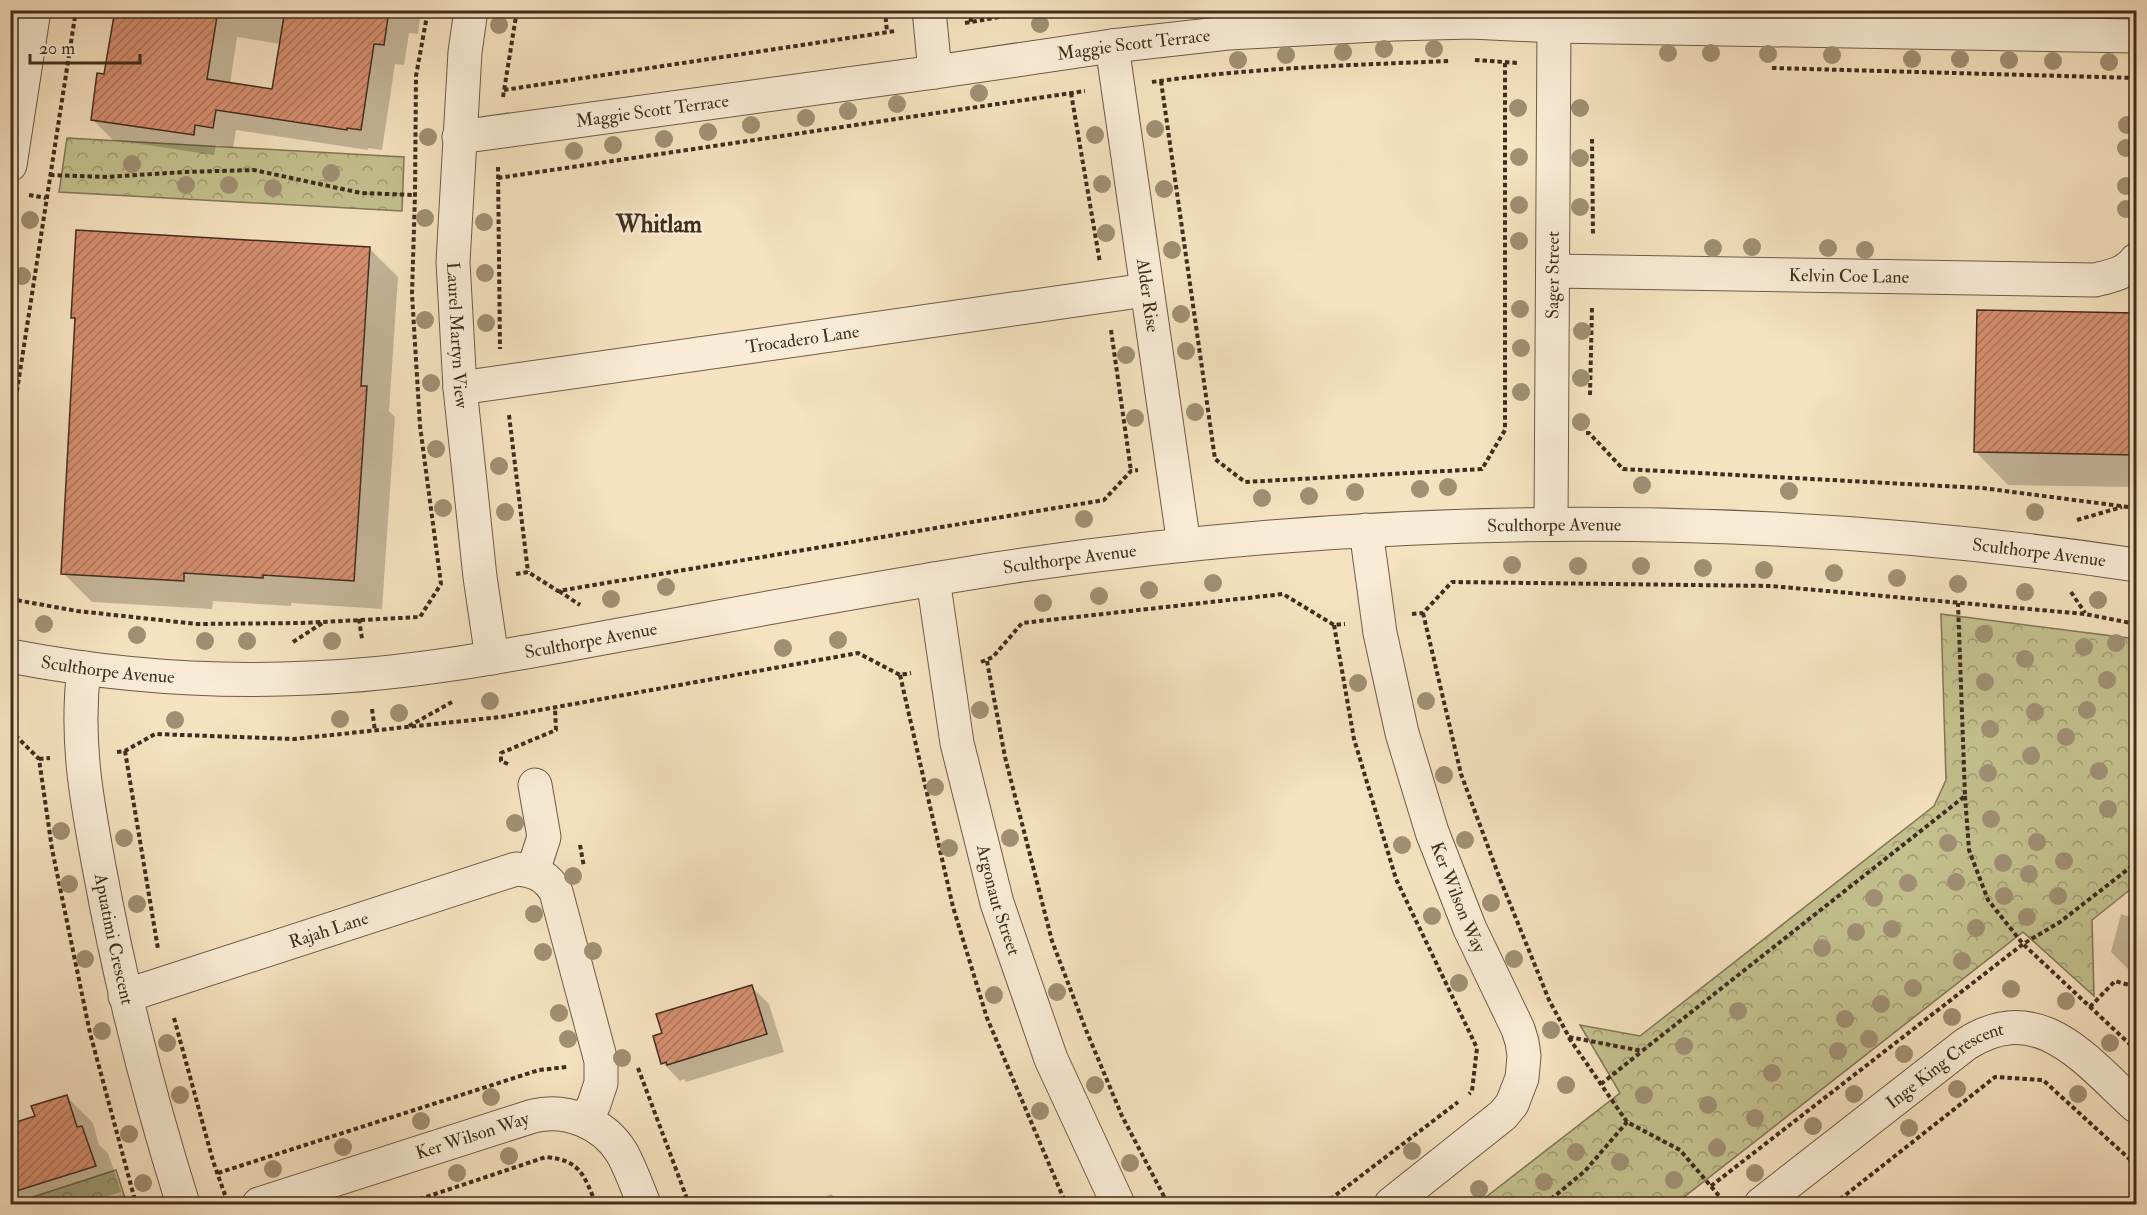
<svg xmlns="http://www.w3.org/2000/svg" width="2147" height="1215" viewBox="0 0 2147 1215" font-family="'IM FELL Double Pica',serif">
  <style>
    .forest { fill: url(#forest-crowns); stroke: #827756; stroke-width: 1.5 }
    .shadow { fill: #0003; fill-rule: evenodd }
    .building { fill: url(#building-hatch); stroke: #412d1f; stroke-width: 1.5 }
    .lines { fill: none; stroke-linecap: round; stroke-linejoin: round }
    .minor-casing { stroke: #6e5a47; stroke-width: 35 }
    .tertiary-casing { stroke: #6e5a47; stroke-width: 35 }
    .path { stroke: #412d1f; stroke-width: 4; stroke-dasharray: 4.5 3; stroke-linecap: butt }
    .minor { stroke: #f9ecd6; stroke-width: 33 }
    .tertiary { stroke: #f9ecd6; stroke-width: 33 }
    .tree { fill: #a18f74 }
    .labels { text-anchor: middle; stroke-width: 5; stroke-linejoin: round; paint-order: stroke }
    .street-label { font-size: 18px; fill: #412d1f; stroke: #f9ecd6 }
    .district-label { font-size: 24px; font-weight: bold; fill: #412d1f; stroke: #f9ecd6 }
  </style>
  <defs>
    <pattern id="forest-crowns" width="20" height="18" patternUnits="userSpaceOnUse" patternTransform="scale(1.5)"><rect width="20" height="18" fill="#c3c18e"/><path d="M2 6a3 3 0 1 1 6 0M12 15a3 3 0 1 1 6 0" fill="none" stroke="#a09d73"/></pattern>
    <pattern id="building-hatch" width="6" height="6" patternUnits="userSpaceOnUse" patternTransform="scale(1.5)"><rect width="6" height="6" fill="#d68f70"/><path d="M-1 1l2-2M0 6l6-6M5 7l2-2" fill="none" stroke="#af755b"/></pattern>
  </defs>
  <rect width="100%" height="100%" fill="#f6e2c0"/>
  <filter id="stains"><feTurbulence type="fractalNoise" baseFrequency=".00333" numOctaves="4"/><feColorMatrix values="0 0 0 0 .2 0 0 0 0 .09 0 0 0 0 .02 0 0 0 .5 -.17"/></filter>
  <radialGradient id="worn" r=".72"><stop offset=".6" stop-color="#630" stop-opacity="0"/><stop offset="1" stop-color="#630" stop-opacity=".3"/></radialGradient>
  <!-- forest -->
  <g class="forest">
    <polygon points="67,138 404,157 402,211 59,192"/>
    <polygon points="1941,614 2136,639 2136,885 2092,920 2094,996 2023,932 1675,1204 1477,1204 1620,1093 1580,1025 1640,1036 1934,806 1946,780"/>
    <polygon points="116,1170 127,1204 11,1204"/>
  </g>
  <!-- shadow -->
  <g class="shadow">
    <path d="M116 10H421L418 34 409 33 404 65 395 64 382 150 368 148V150L236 130 233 148 216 145 214 155 113 140 92 119 106 76ZM237 37 281 44 274 91 230 84Z"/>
    <polygon points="369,248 398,277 389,411 395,417 382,609 291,603 291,606 213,601 212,609 92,602 63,573 76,321 73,317"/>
    <polygon points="1979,311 2136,314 2136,487 2008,485 1975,451"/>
    <polygon points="2135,899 2136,899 2136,977 2111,952 2121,914 2130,917"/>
    <polygon points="752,987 769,1004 784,1052 686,1082 684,1079 680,1081 663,1063 664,1034"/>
    <polygon points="67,1097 93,1123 99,1145 108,1153 121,1192 81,1204 10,1204 10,1125 36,1117"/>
    <polygon points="831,1194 842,1204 809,1204"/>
  </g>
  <!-- building -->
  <g class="building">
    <polygon points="115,10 218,10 207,79 272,89 285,10 389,10 384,45 374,44 361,130 347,128 347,130 216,110 213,128 195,125 194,135 91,120 97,73 104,74"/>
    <polygon points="76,230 370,247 361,386 367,386 354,581 263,575 263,578 184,573 184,581 61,574 75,318 71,318"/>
    <polygon points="1977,310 2136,313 2136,455 1974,452"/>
    <polygon points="752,985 767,1034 667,1065 666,1062 661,1064 653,1036 662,1033 656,1014"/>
    <polygon points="67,1095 77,1127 82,1126 96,1166 10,1193 10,1124 35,1116 31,1106"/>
  </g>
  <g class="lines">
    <!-- minor casing -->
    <g class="minor-casing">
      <g id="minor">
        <path id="s1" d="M471 10 465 52 453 262 460 388 480 577 492 658"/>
        <polyline points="929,10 935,72"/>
        <path id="s2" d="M1112 46 1184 545"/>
        <path id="s3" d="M459 137 935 72 1112 46 1228 33 1394 24 1471 22 1554 26 2136 36"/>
        <polyline points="10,165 34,10"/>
        <path id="s4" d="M1553 271 2095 280C2111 276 2127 273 2136 260"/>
        <path id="s5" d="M460 388 1146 290"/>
        <path id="s6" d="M1551 524 1554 26"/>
        <path id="s7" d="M1366 530 1380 633 1402 733 1432 832 1470 929 1518 1029 1522 1042 1524 1056 1522 1078 1512 1104 1503 1115 1391 1204"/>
        <path id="s8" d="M933 579 957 743 997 903 1051 1059 1118 1204"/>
        <path id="s9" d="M84 668C75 741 87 802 100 872 121 985 149 1096 183 1204"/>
        <polyline points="533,871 544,837 535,785"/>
        <path id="s10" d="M125 996 516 869C534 870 547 876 556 892L601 1061V1083L594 1104 586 1121"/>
        <path id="s11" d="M259 1204 533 1116C567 1108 604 1123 622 1153 631 1169 637 1187 644 1204"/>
        <path id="s12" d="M1761 1204 1966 1044C2039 997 2086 1061 2136 1106"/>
      </g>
    </g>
    <!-- tertiary casing -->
    <g class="tertiary-casing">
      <g id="tertiary">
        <path id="s13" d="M10 656C109 675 210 683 310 678 414 674 517 654 619 635 753 611 887 585 1022 565 1391 512 1767 510 2136 565"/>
      </g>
    </g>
    <!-- path -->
    <g class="path">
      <polyline points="885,10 887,32"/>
      <polyline points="970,10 971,22"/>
      <polyline points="965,23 1040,10"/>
      <polyline points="1475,60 1518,63"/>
      <polyline points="1772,68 2136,78"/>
      <polyline points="1161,81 1215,459 1245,482 1482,469 1505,430 1505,63"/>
      <path d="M1152 82C1251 68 1350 65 1450 61"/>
      <polyline points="504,90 895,31"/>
      <polyline points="1071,93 1100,263"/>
      <polyline points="503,97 517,10"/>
      <polyline points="1592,139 1593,236"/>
      <polyline points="498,167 500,349"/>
      <polyline points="50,175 107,177 184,172 254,170 361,193 415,195"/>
      <polyline points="498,178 1085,91"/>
      <polyline points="29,195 46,198"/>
      <polyline points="1111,330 1131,471"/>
      <polyline points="1590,395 1592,307"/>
      <polyline points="509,415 528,572"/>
      <polyline points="1586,433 1589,433 1623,469 1982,488 2136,508"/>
      <polyline points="10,436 76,10"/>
      <polyline points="2077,520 2122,507"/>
      <polyline points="516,574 528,572 558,591 1104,500 1131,471 1138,470"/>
      <polyline points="559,591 580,605"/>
      <polyline points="2071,592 2085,613"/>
      <polyline points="10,599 77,611 197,624 302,623 420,617 441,584 420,426 412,294 415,195 416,76 428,10"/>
      <polyline points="1423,613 1461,774 1500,879 1549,1000 1569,1037 1642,1051 1965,796 1958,603"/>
      <polyline points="1412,614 1423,613 1452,582 1771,586 2085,614 2136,624"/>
      <polyline points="359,619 362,639"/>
      <polyline points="1334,625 1354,739 1396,879 1477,1048 1472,1091 1469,1094"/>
      <polyline points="293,642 324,622"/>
      <polyline points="987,661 1005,757 1052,941 1086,1030 1122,1116 1168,1204"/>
      <polyline points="981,662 993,657 1022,623 1283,594 1334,625 1345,624"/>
      <polyline points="900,675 953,907 987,1018 1066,1204"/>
      <polyline points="372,709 375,731"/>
      <polyline points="409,726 452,702"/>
      <polyline points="10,730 39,759 52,849 90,1033 136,1204"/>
      <polyline points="125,751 158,949"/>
      <polyline points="117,752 125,751 155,734 294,739 501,717 858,653 900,675 911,673"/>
      <polyline points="39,759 50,758"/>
      <polyline points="508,764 501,761 501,753 556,730 555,708"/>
      <polyline points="1965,796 1969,850 1988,900 2023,944 2136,1050"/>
      <polyline points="580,845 584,867"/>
      <polyline points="2090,1007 2115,981 2136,987"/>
      <polyline points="174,1018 213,1161 225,1195"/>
      <polyline points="1569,1038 1627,1122 1680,1150 1726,1204"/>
      <polyline points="638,1068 689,1204"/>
      <polyline points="1601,1084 1641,1052"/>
      <polyline points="218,1173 539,1070 567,1067"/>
      <polyline points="1711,1186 2023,944 2060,922 2136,863"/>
      <polyline points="125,1204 135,1201"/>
      <path d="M405 1204 546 1157C580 1160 584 1175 596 1204"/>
      <polyline points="1324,1204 1458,1102"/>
      <polyline points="1545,1204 1585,1171 1627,1122"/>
      <polyline points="1834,1204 1995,1077 2043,1080 2136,1165"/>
    </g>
    <!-- minor -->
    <use href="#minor" class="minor"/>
    <!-- tertiary -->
    <use href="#tertiary" class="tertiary"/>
  </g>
  <!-- trees -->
  <g class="tree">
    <circle cx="1040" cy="24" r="9"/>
    <circle cx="499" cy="25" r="9"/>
    <circle cx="1384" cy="49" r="9"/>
    <circle cx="1434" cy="49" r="9"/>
    <circle cx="1343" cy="52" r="9"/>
    <circle cx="1668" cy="53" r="9"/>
    <circle cx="1711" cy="53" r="9"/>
    <circle cx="1768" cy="54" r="9"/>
    <circle cx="1286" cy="55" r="9"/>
    <circle cx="1832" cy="55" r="9"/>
    <circle cx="1912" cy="59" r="9"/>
    <circle cx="1960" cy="59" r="9"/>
    <circle cx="1238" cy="60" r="9"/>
    <circle cx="2009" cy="60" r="9"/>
    <circle cx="2053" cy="61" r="9"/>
    <circle cx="2109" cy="62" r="9"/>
    <circle cx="979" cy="93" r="9"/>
    <circle cx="897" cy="104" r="9"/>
    <circle cx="1518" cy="108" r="9"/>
    <circle cx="1580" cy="108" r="9"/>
    <circle cx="848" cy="111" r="9"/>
    <circle cx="806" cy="118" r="9"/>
    <circle cx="751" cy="125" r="9"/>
    <circle cx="2127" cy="125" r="9"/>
    <circle cx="1155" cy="129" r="9"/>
    <circle cx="708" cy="132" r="9"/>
    <circle cx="1095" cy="135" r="9"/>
    <circle cx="428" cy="137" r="9"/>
    <circle cx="664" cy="139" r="9"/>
    <circle cx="613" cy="145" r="9"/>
    <circle cx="2126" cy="148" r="9"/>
    <circle cx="574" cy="151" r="9"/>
    <circle cx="1519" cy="157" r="9"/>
    <circle cx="1580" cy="158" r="9"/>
    <circle cx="132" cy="164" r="9"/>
    <circle cx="331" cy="173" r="9"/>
    <circle cx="1102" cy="184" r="9"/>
    <circle cx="186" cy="185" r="9"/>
    <circle cx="229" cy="185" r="9"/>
    <circle cx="2126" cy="186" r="9"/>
    <circle cx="273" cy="188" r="9"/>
    <circle cx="1164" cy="189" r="9"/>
    <circle cx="1519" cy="205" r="9"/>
    <circle cx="1580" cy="207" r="9"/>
    <circle cx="2126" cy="209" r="9"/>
    <circle cx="425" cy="218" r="9"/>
    <circle cx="30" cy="220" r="9"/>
    <circle cx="484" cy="222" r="9"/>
    <circle cx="1106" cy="233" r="9"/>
    <circle cx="1519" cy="241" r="9"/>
    <circle cx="1752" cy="247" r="9"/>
    <circle cx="1713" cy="248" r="9"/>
    <circle cx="1828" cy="248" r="9"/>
    <circle cx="1172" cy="250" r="9"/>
    <circle cx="1865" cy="250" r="9"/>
    <circle cx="485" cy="273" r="9"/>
    <circle cx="22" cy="276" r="9"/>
    <circle cx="1520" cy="309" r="9"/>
    <circle cx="1181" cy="314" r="9"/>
    <circle cx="425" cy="320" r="9"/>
    <circle cx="486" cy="323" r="9"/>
    <circle cx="1582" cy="331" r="9"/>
    <circle cx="1521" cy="348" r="9"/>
    <circle cx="1186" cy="351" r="9"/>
    <circle cx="1126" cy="355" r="9"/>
    <circle cx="1581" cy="378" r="9"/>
    <circle cx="431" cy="383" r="9"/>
    <circle cx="1521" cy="392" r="9"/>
    <circle cx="1195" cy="412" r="9"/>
    <circle cx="1135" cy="418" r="9"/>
    <circle cx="1581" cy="422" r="9"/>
    <circle cx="436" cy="449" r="9"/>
    <circle cx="499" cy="466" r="9"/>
    <circle cx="1642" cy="485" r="9"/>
    <circle cx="1448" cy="487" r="9"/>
    <circle cx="1420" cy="489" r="9"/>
    <circle cx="1789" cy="491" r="9"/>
    <circle cx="1355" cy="492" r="9"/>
    <circle cx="1309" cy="496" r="9"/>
    <circle cx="1262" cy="498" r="9"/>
    <circle cx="443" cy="508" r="9"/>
    <circle cx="505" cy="512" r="9"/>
    <circle cx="2035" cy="512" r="9"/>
    <circle cx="1084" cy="519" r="9"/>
    <circle cx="1512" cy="565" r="9"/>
    <circle cx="1578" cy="566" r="9"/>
    <circle cx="1641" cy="566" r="9"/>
    <circle cx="1703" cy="568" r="9"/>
    <circle cx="1764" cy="570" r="9"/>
    <circle cx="1834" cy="573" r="9"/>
    <circle cx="1897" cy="578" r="9"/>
    <circle cx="1213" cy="583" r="9"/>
    <circle cx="1958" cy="584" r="9"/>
    <circle cx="666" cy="587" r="9"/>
    <circle cx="1149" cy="590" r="9"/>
    <circle cx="2025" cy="592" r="9"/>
    <circle cx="1099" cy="596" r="9"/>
    <circle cx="611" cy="599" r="9"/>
    <circle cx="2098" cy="600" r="9"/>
    <circle cx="1043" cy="603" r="9"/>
    <circle cx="44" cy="624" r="9"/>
    <circle cx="1984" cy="634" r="9"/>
    <circle cx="137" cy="635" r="9"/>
    <circle cx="838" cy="640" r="9"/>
    <circle cx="205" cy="641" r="9"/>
    <circle cx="247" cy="641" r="9"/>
    <circle cx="332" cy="641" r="9"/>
    <circle cx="2116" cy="643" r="9"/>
    <circle cx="2084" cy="647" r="9"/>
    <circle cx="783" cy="648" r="9"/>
    <circle cx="2025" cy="659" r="9"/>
    <circle cx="2107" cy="680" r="9"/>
    <circle cx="1985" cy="682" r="9"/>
    <circle cx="1358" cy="683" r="9"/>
    <circle cx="490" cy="701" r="9"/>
    <circle cx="1426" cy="701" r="9"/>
    <circle cx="980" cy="710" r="9"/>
    <circle cx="2087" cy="710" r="9"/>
    <circle cx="2035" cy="712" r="9"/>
    <circle cx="399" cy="713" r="9"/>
    <circle cx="340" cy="719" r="9"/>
    <circle cx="175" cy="720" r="9"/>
    <circle cx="1990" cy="729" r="9"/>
    <circle cx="2066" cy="737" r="9"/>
    <circle cx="2031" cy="756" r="9"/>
    <circle cx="2099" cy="771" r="9"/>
    <circle cx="1988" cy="773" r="9"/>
    <circle cx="1444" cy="775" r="9"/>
    <circle cx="935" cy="787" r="9"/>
    <circle cx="2108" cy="809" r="9"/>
    <circle cx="1991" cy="819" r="9"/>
    <circle cx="515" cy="823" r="9"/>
    <circle cx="61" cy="831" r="9"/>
    <circle cx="124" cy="838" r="9"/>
    <circle cx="1010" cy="838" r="9"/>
    <circle cx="1465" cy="840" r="9"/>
    <circle cx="2037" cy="842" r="9"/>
    <circle cx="1948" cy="843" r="9"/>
    <circle cx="1402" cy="845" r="9"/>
    <circle cx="949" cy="848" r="9"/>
    <circle cx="2064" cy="861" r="9"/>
    <circle cx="2003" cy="863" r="9"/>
    <circle cx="2029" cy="874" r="9"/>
    <circle cx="573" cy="876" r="9"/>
    <circle cx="1956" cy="882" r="9"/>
    <circle cx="1908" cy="883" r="9"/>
    <circle cx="69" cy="884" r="9"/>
    <circle cx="2004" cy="896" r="9"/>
    <circle cx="2058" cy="896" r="9"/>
    <circle cx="1874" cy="898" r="9"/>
    <circle cx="1491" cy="903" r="9"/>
    <circle cx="137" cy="904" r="9"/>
    <circle cx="534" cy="914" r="9"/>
    <circle cx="1432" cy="916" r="9"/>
    <circle cx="2027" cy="917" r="9"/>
    <circle cx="1976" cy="928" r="9"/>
    <circle cx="1892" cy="929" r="9"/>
    <circle cx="1856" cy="932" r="9"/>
    <circle cx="1822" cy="948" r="9"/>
    <circle cx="593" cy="951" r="9"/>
    <circle cx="543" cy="952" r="9"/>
    <circle cx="85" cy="959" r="9"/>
    <circle cx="1514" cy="959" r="9"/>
    <circle cx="1962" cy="961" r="9"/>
    <circle cx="1459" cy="983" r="9"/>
    <circle cx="1913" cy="988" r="9"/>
    <circle cx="2011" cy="989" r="9"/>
    <circle cx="1057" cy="992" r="9"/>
    <circle cx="994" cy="995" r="9"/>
    <circle cx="2066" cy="1001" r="9"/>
    <circle cx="1881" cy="1004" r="9"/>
    <circle cx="1738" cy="1011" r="9"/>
    <circle cx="559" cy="1013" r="9"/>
    <circle cx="1952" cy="1017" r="9"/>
    <circle cx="1845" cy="1019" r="9"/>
    <circle cx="1551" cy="1030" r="9"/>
    <circle cx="102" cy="1031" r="9"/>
    <circle cx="568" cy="1039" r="9"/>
    <circle cx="1869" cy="1039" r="9"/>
    <circle cx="167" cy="1043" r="9"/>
    <circle cx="2110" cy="1043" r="9"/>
    <circle cx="1684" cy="1046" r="9"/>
    <circle cx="1838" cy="1051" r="9"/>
    <circle cx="1904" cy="1054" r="9"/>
    <circle cx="622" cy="1058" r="9"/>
    <circle cx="1772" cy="1073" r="9"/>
    <circle cx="1095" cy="1085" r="9"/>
    <circle cx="1566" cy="1085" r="9"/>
    <circle cx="1957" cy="1089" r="9"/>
    <circle cx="1854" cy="1094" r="9"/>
    <circle cx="2078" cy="1094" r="9"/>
    <circle cx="180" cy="1095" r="9"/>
    <circle cx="1644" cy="1095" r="9"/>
    <circle cx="491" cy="1097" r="9"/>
    <circle cx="1708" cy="1105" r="9"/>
    <circle cx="1040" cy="1111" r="9"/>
    <circle cx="1755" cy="1118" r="9"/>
    <circle cx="421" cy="1121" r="9"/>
    <circle cx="1813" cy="1126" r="9"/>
    <circle cx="1909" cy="1128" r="9"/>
    <circle cx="129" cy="1134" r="9"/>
    <circle cx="343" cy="1147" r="9"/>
    <circle cx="1717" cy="1148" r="9"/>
    <circle cx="1412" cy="1151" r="9"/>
    <circle cx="1576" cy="1152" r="9"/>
    <circle cx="509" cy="1156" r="9"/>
    <circle cx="1620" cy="1162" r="9"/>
    <circle cx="1130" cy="1163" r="9"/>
    <circle cx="273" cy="1169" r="9"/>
    <circle cx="457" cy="1173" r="9"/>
    <circle cx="1755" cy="1173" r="9"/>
    <circle cx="1674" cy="1180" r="9"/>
    <circle cx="1544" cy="1182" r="9"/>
    <circle cx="143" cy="1183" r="9"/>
    <circle cx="1479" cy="1189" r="9"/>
  </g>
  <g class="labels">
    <!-- street labels -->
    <g class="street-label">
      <text dy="6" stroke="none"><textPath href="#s3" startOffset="681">Maggie Scott Terrace</textPath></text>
      <text dy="6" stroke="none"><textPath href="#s3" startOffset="195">Maggie Scott Terrace</textPath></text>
      <text dy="6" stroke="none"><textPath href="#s6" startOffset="249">Sager Street</textPath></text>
      <text dy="6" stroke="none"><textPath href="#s4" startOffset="296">Kelvin Coe Lane</textPath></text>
      <text dy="6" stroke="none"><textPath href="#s2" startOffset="252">Alder Rise</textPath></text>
      <text dy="6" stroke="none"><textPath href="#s1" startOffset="326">Laurel Martyn View</textPath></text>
      <text dy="6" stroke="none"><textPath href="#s5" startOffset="346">Trocadero Lane</textPath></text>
      <text dy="6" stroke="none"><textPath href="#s13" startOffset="1557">Sculthorpe Avenue</textPath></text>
      <text dy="6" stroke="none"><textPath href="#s13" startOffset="2043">Sculthorpe Avenue</textPath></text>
      <text dy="6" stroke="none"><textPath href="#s13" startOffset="1071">Sculthorpe Avenue</textPath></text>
      <text dy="6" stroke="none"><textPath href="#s13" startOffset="585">Sculthorpe Avenue</textPath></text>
      <text dy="6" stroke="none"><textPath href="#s13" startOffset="99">Sculthorpe Avenue</textPath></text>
      <text dy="6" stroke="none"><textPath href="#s7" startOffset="380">Ker Wilson Way</textPath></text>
      <text dy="6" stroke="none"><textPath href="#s8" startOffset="328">Argonaut Street</textPath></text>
      <text dy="6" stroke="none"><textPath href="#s10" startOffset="214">Rajah Lane</textPath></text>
      <text dy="6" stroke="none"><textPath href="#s9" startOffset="274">Apuatimi Crescent</textPath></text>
      <text dy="6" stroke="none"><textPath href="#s12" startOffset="231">Inge King Crescent</textPath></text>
      <text dy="6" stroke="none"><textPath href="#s11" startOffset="224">Ker Wilson Way</textPath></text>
    </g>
    <!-- district labels -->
    <g class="district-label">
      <text x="659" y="232">Whitlam</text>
    </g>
  </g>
  <!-- margin -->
  <rect width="2147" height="1215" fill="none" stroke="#f6e2c0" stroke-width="36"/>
  <rect x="12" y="12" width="2123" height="1191" fill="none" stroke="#412d1f" stroke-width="3"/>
  <rect x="18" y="18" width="2111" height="1179" fill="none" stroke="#412d1f" stroke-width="1.5"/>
  <!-- scale -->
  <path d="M30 54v9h110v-9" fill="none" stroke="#412d1f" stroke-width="3"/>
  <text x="39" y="54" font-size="18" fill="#412d1f" stroke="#f9ecd6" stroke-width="4.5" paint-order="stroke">20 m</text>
  <rect width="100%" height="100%" filter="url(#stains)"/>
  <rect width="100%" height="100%" fill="url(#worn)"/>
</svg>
